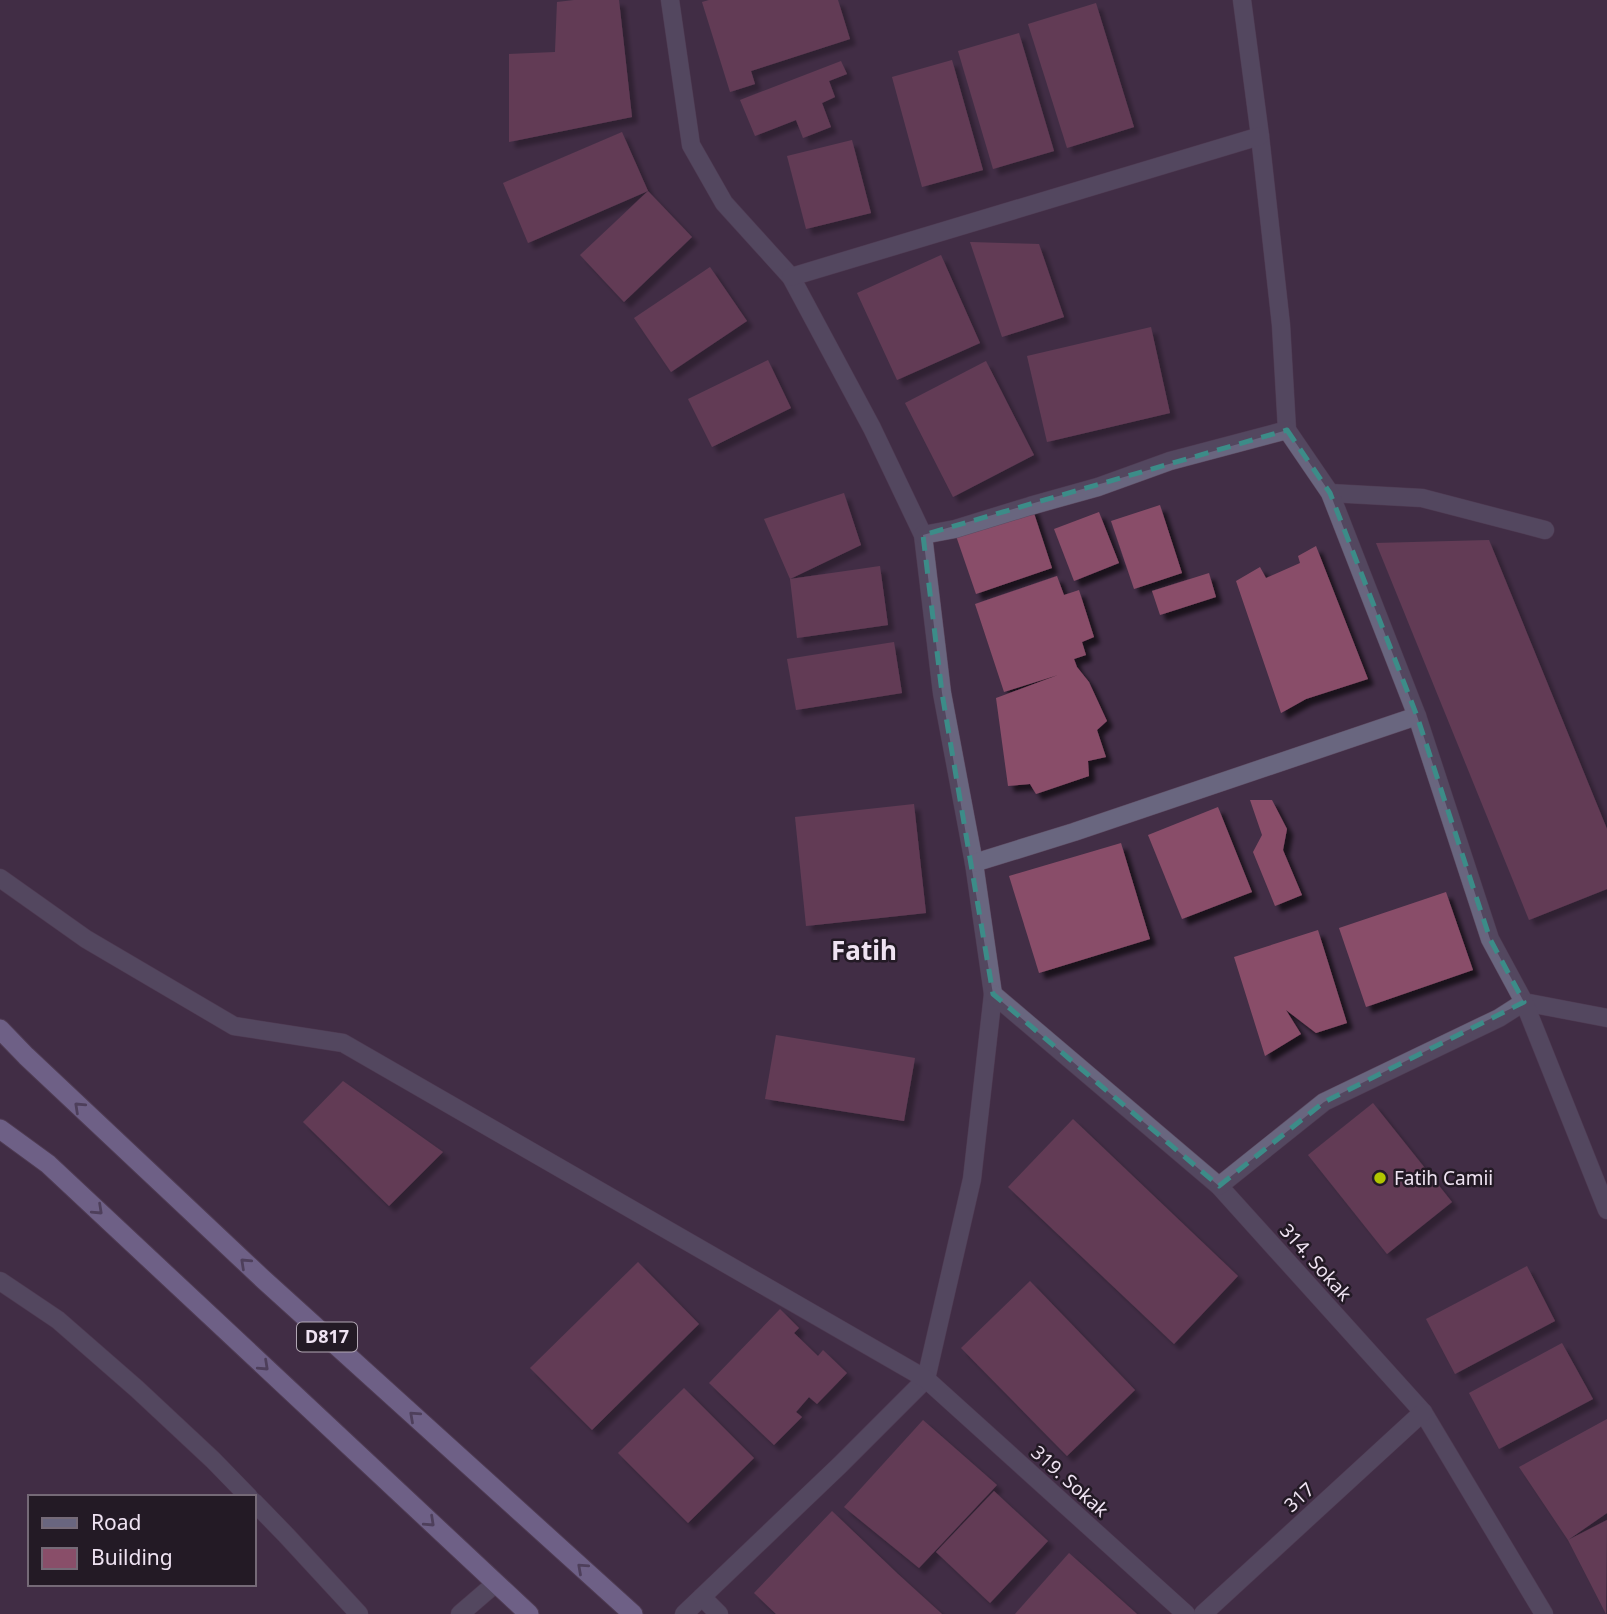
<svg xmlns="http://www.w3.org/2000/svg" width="1607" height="1614" viewBox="0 0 1607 1614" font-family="'Noto Sans',sans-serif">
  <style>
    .building { fill: #894e69; filter: url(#shadow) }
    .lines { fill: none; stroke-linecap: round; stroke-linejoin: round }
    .service-casing { stroke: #5e4b62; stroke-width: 19 }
    .minor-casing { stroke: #5e4b62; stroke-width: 19 }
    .trunk-casing { stroke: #5e4b62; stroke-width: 21 }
    .service { stroke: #69667f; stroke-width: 18 }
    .minor { stroke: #69667f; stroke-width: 18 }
    .trunk { stroke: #a49ed6; stroke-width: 19 }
    .oneway { stroke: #5d5575 }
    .marked { fill: none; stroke: #3c8c88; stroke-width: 5; stroke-dasharray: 14 9; stroke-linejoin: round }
    .poi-dot { fill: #b0c500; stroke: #231a25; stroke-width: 2.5 }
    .labels { text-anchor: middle; stroke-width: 5; stroke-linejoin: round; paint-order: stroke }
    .shield { fill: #231a25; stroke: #b2a7b4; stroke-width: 2 }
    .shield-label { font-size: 18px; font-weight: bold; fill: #efe3f2 }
    .poi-label { font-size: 19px; fill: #efe3f2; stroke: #231a25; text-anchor: start }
    .street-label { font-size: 19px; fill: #efe3f2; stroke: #231a25 }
    .district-label { font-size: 26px; font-weight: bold; fill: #efe3f2; stroke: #231a25 }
  </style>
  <defs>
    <filter id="shadow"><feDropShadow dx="6" dy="6" stdDeviation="2" flood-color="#0009"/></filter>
  </defs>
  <rect width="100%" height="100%" fill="#422e46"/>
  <!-- building -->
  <g class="building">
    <polygon points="574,0 619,0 632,117 509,142 509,54 555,52 557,2"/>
    <polygon points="709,0 838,0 850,39 751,71 755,84 730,92 702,2"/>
    <polygon points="1096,3 1134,127 1067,148 1028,24"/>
    <polygon points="1019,33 1054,151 993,169 958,51"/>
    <polygon points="952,60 983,170 922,187 892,77"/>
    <polygon points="841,61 847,74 829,81 835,97 822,103 831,127 803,138 796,120 755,136 740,100"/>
    <polygon points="622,132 648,191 528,243 503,183"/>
    <polygon points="852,140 871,213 806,229 787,156"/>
    <polygon points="648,191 692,237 624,302 580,255"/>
    <polygon points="970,242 1039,244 1064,317 1002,337"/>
    <polygon points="941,255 980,343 897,380 857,293"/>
    <polygon points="710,267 747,321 671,372 634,318"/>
    <polygon points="1151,327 1170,413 1047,442 1027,356"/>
    <polygon points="768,360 791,408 712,447 688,399"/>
    <polygon points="986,361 1034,455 953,497 905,403"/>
    <polygon points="844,493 861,545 790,579 880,566 888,625 797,638 790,579 764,519"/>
    <polygon points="1160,505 1182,573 1134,589 1111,521"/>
    <polygon points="1032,507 1052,568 976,594 955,533"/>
    <polygon points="1099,512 1119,563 1074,581 1054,529"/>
    <polygon points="1489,540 1607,829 1607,889 1529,920 1376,543"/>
    <polygon points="1316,546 1368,679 1306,699 1281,713 1236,581 1260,567 1266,578 1300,563 1298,556"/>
    <polygon points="1209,573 1216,597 1160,615 1152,591"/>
    <polygon points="1057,576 1064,595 1079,590 1094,637 1082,642 1086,655 1074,659 1077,667 1089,682 1107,721 1097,730 1106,757 1088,761 1089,776 1036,794 1030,784 1008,786 996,698 1058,675 1004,692 975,604"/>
    <polygon points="894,642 902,693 796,710 787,659"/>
    <polygon points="1250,800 1272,800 1287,829 1283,850 1302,895 1275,906 1253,852 1262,835"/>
    <polygon points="914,804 926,913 806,926 795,817"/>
    <polygon points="1218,807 1252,892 1182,919 1148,835"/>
    <polygon points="1121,843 1150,939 1039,973 1009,876"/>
    <polygon points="1446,892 1473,970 1366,1007 1339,928"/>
    <polygon points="1318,930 1347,1023 1316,1033 1286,1010 1301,1034 1265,1056 1234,957"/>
    <polygon points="776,1035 915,1058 904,1121 765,1099"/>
    <polygon points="343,1081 443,1152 389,1206 303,1122"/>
    <polygon points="1373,1103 1452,1202 1387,1254 1308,1155"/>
    <polygon points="1073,1119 1238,1276 1174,1344 1008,1187"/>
    <polygon points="638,1262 699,1324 592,1430 530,1368"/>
    <polygon points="1527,1266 1555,1321 1455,1374 1426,1319"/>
    <polygon points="1030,1281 1135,1390 1067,1456 961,1348"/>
    <polygon points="780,1309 799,1328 794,1333 818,1356 823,1350 847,1373 817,1404 809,1397 796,1412 802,1417 774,1445 709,1383"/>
    <polygon points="1562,1343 1593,1399 1499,1449 1469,1393"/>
    <polygon points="684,1388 754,1458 688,1523 618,1453"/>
    <polygon points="1607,1419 1607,1513 1568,1540 1607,1520 1606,1614 1568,1540 1519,1467"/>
    <polygon points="923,1420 997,1485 919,1568 844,1507"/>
    <polygon points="994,1491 1048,1541 990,1603 936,1552"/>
    <polygon points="832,1511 898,1574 942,1614 776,1614 754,1593"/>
    <polygon points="1069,1553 1137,1614 1015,1614"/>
  </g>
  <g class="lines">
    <!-- service casing -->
    <g class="service-casing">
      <g id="service">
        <polyline points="0,1281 58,1320 137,1389 213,1460 249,1497"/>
        <polyline points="254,1502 286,1535 359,1614"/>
        <polyline points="460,1614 496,1583"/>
      </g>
    </g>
    <!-- minor casing -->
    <g class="minor-casing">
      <g id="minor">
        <polyline points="670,0 691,145 724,203 791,277 872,428 923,535 942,693 974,863 993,994 972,1179 926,1379 840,1465 684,1614"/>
        <polyline points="1242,0 1260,136 1281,325 1287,430"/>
        <polyline points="791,277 1260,136"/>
        <polyline points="1330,493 1422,498 1545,530"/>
        <polyline points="923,535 955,529 1030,506 1098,487 1170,461 1287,430 1330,493 1417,716"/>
        <polyline points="974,863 1074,832 1417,716 1490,939 1524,1002 1607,1018"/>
        <polyline points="0,878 86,939 234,1026 343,1043 926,1379 1186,1614"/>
        <polyline points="993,994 1219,1186 1423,1412 1544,1614"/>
        <polyline points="1219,1186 1324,1102 1499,1018 1524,1002 1607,1210"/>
        <polyline points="702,1597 719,1614"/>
        <polyline points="1203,1614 1423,1412"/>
      </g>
    </g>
    <!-- trunk casing -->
    <g class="trunk-casing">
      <g id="trunk">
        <polyline points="0,1029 26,1056 264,1280 633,1614"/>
        <polyline points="0,1129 48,1164 529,1614"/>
      </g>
    </g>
    <!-- service -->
    <use href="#service" class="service"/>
    <!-- minor -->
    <use href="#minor" class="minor"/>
    <!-- trunk -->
    <use href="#trunk" class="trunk"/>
  </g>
  <!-- one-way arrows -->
  <defs><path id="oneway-chevron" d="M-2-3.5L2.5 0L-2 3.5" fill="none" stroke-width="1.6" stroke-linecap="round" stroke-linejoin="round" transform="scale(1.75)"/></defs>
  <g class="oneway">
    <use href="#oneway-chevron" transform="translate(79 1107) rotate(-137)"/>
    <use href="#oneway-chevron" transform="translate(98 1210) rotate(43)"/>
    <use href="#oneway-chevron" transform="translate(245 1263) rotate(-137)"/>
    <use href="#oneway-chevron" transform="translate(264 1366) rotate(43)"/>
    <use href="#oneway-chevron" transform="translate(414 1416) rotate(-138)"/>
    <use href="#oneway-chevron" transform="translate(430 1522) rotate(43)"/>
    <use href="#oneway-chevron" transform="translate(582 1568) rotate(-138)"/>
  </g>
  <!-- marked area -->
  <path d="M0 0H1607V1614H0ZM1287 430 1330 493 1417 716 1490 939 1524 1002 1324 1102 1219 1186 993 994 942 693 923 535Z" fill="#422e46" fill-opacity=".55" fill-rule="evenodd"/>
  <path class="marked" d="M1287 430 1330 493 1417 716 1490 939 1524 1002 1324 1102 1219 1186 993 994 942 693 923 535Z"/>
  <!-- markers -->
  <circle class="poi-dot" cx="1380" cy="1178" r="7"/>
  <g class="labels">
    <!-- shield labels -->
    <rect class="shield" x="297" y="1322.5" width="60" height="29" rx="5"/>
    <g class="shield-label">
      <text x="327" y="1343">D817</text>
    </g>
    <!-- poi labels -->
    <g class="poi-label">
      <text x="1394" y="1185">Fatih Camii</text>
    </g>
    <!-- street labels -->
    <g class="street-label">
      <text transform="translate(1316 1262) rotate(48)" y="7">314. Sokak</text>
      <text transform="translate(1070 1481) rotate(42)" y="7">319. Sokak</text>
      <text transform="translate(1299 1497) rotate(-43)" y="7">317</text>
    </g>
    <!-- district labels -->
    <g class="district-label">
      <text x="864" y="960">Fatih</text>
    </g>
  </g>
  <!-- legend -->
  <rect x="28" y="1495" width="228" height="91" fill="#231a25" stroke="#756a77" stroke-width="2"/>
  <rect x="42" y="1518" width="35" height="10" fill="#69667f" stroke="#756a77" stroke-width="2"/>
  <text x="91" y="1530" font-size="21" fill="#efe3f2">Road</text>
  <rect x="42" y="1548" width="35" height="21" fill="#894e69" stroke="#756a77" stroke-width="2"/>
  <text x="91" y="1565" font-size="21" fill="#efe3f2">Building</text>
</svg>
